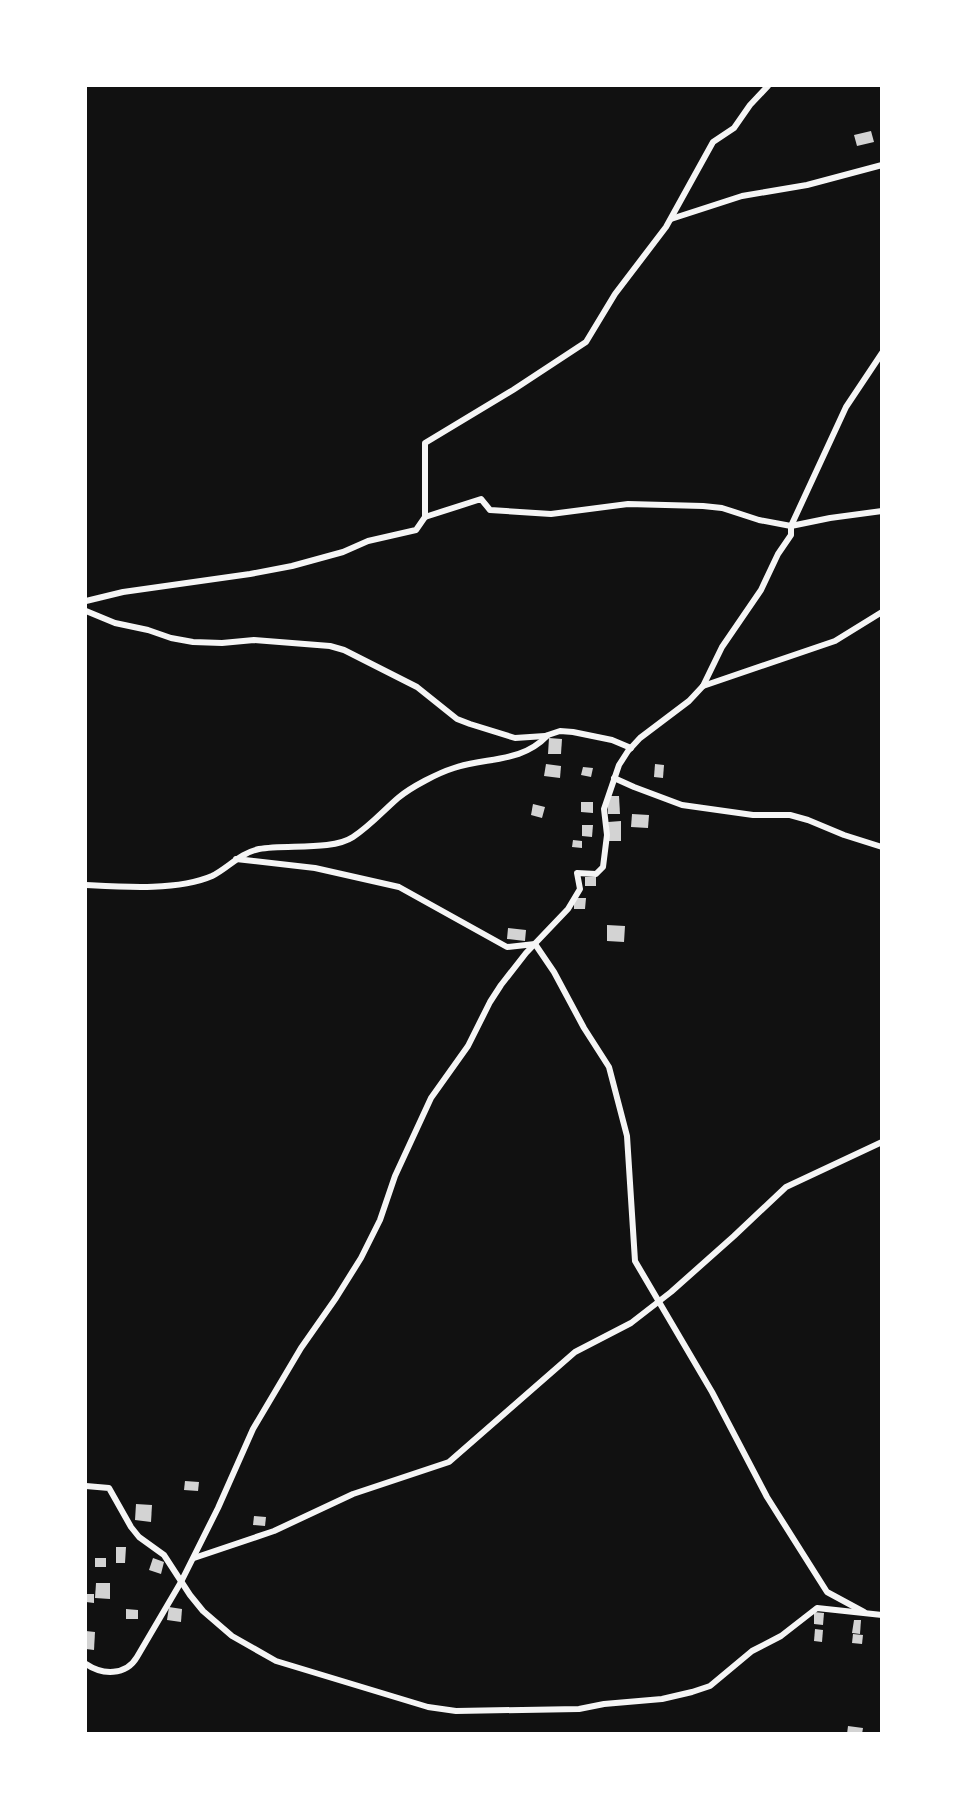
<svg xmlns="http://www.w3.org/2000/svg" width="967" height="1819" viewBox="0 0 967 1819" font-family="Poppins,sans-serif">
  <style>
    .building { fill: #d3d3d3 }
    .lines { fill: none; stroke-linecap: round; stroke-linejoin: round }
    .minor { stroke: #f5f5f5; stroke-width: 6 }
  </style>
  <rect width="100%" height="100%" fill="#111"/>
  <!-- building -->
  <g class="building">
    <polygon points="871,131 874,142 857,146 854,135"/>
    <polygon points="549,738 562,739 561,754 548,754"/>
    <polygon points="546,764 561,766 560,778 544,776"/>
    <polygon points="655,764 664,765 663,778 654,777"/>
    <polygon points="583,767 593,768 591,777 581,775"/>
    <polygon points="607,796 619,796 620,814 608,814"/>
    <polygon points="581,802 593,802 593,813 581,812"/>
    <polygon points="533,804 545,807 542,818 531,815"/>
    <polygon points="632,814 649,815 648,828 631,827"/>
    <polygon points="621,821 621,841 609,841 608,822"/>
    <polygon points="582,825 593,825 592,837 582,836"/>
    <polygon points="573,840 582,841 582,848 572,847"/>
    <rect x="585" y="877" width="11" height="9"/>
    <polygon points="574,898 586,898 585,909 574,909"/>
    <polygon points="607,925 625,926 624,942 607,941"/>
    <polygon points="508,928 526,930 525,941 507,939"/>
    <polygon points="185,1481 199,1482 198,1491 184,1490"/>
    <polygon points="136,1504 152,1505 151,1522 135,1520"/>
    <polygon points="254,1516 266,1517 265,1526 253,1525"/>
    <polygon points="116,1547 126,1547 125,1563 116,1563"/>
    <rect x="95" y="1558" width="11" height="9"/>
    <polygon points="153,1558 164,1562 161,1574 149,1570"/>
    <polygon points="96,1583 110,1583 110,1599 95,1598"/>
    <polygon points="86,1594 94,1594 94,1603 86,1602"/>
    <polygon points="169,1607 182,1609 181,1622 167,1620"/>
    <polygon points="126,1609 138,1610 138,1619 126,1619"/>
    <polygon points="814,1612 824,1613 823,1625 814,1624"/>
    <polygon points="854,1620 861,1620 860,1634 852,1633"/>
    <polygon points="815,1629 823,1630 822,1642 814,1641"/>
    <polygon points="86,1631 95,1632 94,1650 86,1649"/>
    <polygon points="853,1634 863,1635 862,1644 852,1643"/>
    <polygon points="848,1726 863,1728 862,1734 847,1734"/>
  </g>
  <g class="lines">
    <!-- minor -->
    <g class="minor">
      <polyline points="671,219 742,196 807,185 882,165"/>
      <polyline points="425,517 425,443 513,390 586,342 615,294 666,227 713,142 734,128 750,105 768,86"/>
      <polyline points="86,601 123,592 250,574 292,566 343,552 368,541 416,530 425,517 481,499 490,510 551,514 628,504 703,506 722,508 759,520 791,526 830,518 882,511"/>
      <polyline points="86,611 115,623 148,630 171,638 193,642 222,643 254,640 330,646 344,650 417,687 457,719 470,724 515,738 545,736 560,731 573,732 612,740 631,748"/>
      <polyline points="703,686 835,641 882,612"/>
      <polyline points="614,778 634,787 682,805 753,815 790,815 808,820 844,835 882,847"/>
      <polyline points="236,859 315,868 399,887 507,947 535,944 554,972 584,1028 609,1067 627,1136 635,1261 712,1392 767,1497 827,1592 864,1612"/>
      <path d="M86 885C122 887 178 891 212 876 228 868 240 853 259 849 286 844 332 851 353 837 370 826 383 811 398 798 411 787 438 773 454 768 487 757 521 763 547 736"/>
      <polyline points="86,1486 109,1488 131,1527 139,1537 164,1555 190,1595 203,1611 232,1636 276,1661 428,1707 456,1711 579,1709 604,1704 662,1699 692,1692 710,1686 752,1651 781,1636 817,1608 882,1615"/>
      <polyline points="194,1558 274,1531 353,1494 449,1462 575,1352 631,1323 671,1292 734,1236 786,1187 882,1142"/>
      <path d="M86 1664C102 1675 126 1676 137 1657L181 1582 218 1508 253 1429 301 1348 336 1298 361 1258 380 1220 395 1176 431 1098 468 1046 490 1002 501 985 526 953 568 909 580 889 577 873 596 874 603 867 607 835 604 809 619 765 628 751 640 738 689 701 703 686 722 647 761 590 778 554 791 535V526L846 407 882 353"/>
    </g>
  </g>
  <!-- border -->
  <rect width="967" height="1819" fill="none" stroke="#ffffff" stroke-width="174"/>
</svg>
